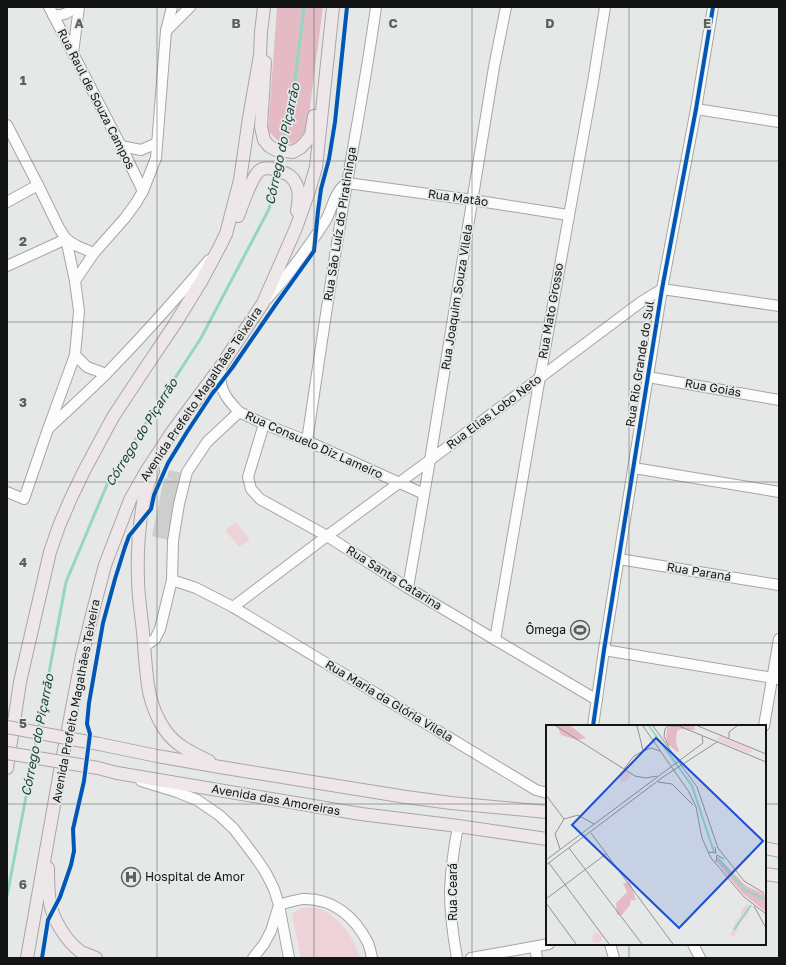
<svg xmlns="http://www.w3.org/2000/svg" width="786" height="965" viewBox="0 0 786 965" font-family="'Golos Text',sans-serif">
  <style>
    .green { fill: #edd3d8 }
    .forest { fill: #e4bbc4 }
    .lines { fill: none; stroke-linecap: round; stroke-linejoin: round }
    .stream { stroke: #95d5c5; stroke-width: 3 }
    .building { fill: #cdcfce }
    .minor-casing { stroke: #a4a6a5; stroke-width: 12 }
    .major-casing { stroke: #ada4a6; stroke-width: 14 }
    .minor { stroke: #fbfcfb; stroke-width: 10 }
    .major { stroke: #ede7e9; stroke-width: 12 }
    .major-bridge-casing { stroke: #ada4a6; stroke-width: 14; stroke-linecap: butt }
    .major-bridge { stroke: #ede7e9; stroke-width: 12 }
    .cycleway-casing { stroke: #e5e9e8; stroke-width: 6 }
    .cycleway { stroke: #0057b8; stroke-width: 4 }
    .grid { fill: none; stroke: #5d5e5e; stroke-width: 1; stroke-opacity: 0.55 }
    .labels { text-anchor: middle; stroke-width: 3.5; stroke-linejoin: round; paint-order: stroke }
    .street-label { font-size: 12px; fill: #131414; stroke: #e5e9e8 }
    .poi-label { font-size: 12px; fill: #131414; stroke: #e5e9e8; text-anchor: end }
    .water-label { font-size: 13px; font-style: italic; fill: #1a433a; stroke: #e5e9e8 }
    .inset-river { fill: none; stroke: #95d5c5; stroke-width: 2 }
    .inset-road { fill: none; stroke: #929393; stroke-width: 1 }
    .view { fill: #1d4ed8; fill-opacity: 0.15; stroke: #1d4ed8; stroke-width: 2 }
    .inset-edge { fill: none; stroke: #131414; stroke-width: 2 }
    .grid-label { font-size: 13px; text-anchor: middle; font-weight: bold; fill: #5d5e5e; stroke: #e5e9e8; stroke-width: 3.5; stroke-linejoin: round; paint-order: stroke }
  </style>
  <rect width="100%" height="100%" fill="#e6e8e7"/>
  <!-- green -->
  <g class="green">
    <polygon points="236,522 250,539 239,547 225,530"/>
    <path d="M301 908C308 908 316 907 323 910 327 911 330 915 333 917 347 928 355 941 360 958H301L292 914Z"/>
  </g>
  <!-- forest -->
  <polygon class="forest" points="277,7 323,7 307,130 294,144 278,141 268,131"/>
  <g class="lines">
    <!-- stream -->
    <g class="stream">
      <polyline points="282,147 294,88 304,7"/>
      <polyline points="278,167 281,153"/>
      <polyline points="38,731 66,582 109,480 201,338 269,209 277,172"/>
      <polyline points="34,754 37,736"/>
      <polyline points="7,896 33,760"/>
    </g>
  </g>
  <!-- building -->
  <polygon class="building" points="169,470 182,473 168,540 152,536 164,478 172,480 172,479 167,478"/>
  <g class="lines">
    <!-- minor casing -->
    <g class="minor-casing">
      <g id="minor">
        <polyline points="49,7 121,146 143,191"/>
        <path d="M53 15C63 16 68 13 76 7"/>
        <polyline points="166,31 190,7"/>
        <polyline points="73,53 79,7"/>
        <polyline points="696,109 779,122"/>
        <polyline points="7,125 38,185 59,228 66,239 75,281 79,311 75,355 48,429 24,499 7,492"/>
        <polyline points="121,146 141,150 157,143"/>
        <polyline points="347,183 473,200 568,215"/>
        <polyline points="7,202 38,185"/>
        <polyline points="7,266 66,239 77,246 94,253"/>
        <polyline points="75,281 94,253 125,218 136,203 143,191 156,158 166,31 172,7"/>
        <path d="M267 299C289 274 308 248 326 220 333 207 334 192 347 183"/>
        <polyline points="75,355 87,367 106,374"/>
        <path d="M221 366C221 371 220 377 221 382 222 394 231 403 239 412"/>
        <polyline points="648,377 779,400"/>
        <polyline points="264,424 248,477 251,489 260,499 327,536 408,588 597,700"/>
        <path d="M49 428C68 410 88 392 107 373 142 337 176 299 209 260"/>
        <path d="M307 441C320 355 332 269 347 183 357 124 368 66 376 7"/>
        <polyline points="634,468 779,492"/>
        <polyline points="619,559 779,585"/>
        <polyline points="172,580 196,588 233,607 536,790 547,793"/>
        <polyline points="408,588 430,460 494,67 506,7"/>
        <polyline points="233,607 327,536 430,460 641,302 662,289 779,306"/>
        <polyline points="495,640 540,377 593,82 605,7"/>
        <polyline points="145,646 155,639 160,629 172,580 173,541 179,504 187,472 207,442 239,412 264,424 307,441 424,494"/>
        <polyline points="604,650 779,679"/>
        <polyline points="593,726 604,650 662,289 696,109 713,7"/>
        <polyline points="764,726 779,639"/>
        <polyline points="141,781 177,792 197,800 219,815 234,829 256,858 266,873 274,889 279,905 289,958"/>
        <polyline points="610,944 614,958"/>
        <polyline points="693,944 700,958"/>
        <polyline points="535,947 537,958"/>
        <path d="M253 958 264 944 271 931 279 905C286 903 295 900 303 899 333 898 355 917 368 943 370 948 371 953 372 958"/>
        <path d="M457 958C453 936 450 913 450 890 451 868 454 847 458 826"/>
        <polyline points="471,958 549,944"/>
      </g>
    </g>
    <!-- major casing -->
    <g class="major-casing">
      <g id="major">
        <polyline points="265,62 261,127 264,140 269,146 276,150 293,152 300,148 306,142 311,135 314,116"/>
        <path d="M238 216C242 206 251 178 259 171 264 167 270 168 276 170 280 172 287 173 290 176 301 185 299 199 297 211"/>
        <path d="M153 471C149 481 145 492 143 503 139 527 137 553 138 578 138 601 143 623 144 645 147 676 146 702 165 730 175 745 192 753 209 761"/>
        <polyline points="99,744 157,756 220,767 406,797 451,803 547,812"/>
        <polyline points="7,768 20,682 50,552 59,526 71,498 84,471 113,417 146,367 175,324 202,280 219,248 226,234 240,180 249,118 260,55 261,32 264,7"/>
        <polyline points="98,768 117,773 361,814 458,826 547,839"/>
        <polyline points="765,848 779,851"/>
        <path d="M48 868C48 880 48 892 50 903 53 920 67 942 81 952 86 954 91 956 96 958"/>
        <polyline points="765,874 779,876"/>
        <polyline points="27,958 60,771 82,656 93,611 105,565 130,500 147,470 172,432 221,366 263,303 296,228 309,191 316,167 333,7"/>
      </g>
    </g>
    <!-- minor -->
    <use href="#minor" class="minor"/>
    <!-- major -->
    <use href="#major" class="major"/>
    <!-- major-bridge casing -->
    <g class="major-bridge-casing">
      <g id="major-bridge">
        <polyline points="7,727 99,744"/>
        <polyline points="7,753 98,768"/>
      </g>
    </g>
    <!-- major-bridge -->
    <use href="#major-bridge" class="major-bridge"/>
    <!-- cycleway casing -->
    <g class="cycleway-casing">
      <g id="cycleway">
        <polyline points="593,726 604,650 662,289 696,109 713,7"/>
        <polyline points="42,958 48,920 60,897 71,865 74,851 73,829 84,781 90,734 87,724 89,703 103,623 115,579 125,547 129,536 151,509 154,495 168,463 187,432 212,394 232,368 276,304 314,251 318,211 321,189 329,159 335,122 347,7"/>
      </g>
    </g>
    <!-- cycleway -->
    <use href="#cycleway" class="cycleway"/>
  </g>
  <!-- grid -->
  <path class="grid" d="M157 7V958M314 7V958M472 7V958M629 7V726M7 161H779M7 322H779M7 482H779M7 643H779M7 804H547M765 804H779M629 944V958"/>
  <!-- icons -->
  <defs>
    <g id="stadium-ring" transform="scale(1)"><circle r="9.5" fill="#e5e9e8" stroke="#5d5e5e" stroke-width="1.5"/><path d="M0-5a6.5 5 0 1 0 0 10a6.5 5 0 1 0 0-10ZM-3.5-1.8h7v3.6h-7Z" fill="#5d5e5e"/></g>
    <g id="hospital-ring" transform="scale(1)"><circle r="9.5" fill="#e5e9e8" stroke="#5d5e5e" stroke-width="1.5"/><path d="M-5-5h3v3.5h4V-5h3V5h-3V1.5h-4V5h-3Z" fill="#5d5e5e"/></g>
  </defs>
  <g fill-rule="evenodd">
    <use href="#stadium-ring" x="580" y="630"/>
    <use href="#hospital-ring" x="131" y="877"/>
  </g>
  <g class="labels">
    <!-- street labels -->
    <g class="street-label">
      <text transform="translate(96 99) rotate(63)" y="4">Rua Raul de Souza Campos</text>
      <text transform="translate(458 198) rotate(8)" y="4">Rua Matão</text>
      <text transform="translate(340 224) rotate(-81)" y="4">Rua São Luíz do Piratininga</text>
      <text transform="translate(457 297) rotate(-81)" y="4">Rua Joaquim Souza Vilela</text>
      <text transform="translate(551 311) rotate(-80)" y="4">Rua Mato Grosso</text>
      <text transform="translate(640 364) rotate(-81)" y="4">Rua Rio Grande do Sul</text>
      <text transform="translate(713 388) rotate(10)" y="4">Rua Goiás</text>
      <text transform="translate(201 394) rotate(-56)" y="4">Avenida Prefeito Magalhães Teixeira</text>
      <text transform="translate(494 412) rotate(-37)" y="4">Rua Elias Lobo Neto</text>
      <text transform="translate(314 445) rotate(24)" y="4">Rua Consuelo Diz Lameiro</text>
      <text transform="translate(699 572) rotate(9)" y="4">Rua Paraná</text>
      <text transform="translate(394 578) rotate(32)" y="4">Rua Santa Catarina</text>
      <text transform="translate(76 701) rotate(-79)" y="4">Avenida Prefeito Magalhães Teixeira</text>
      <text transform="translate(389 701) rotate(31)" y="4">Rua Maria da Glória Vilela</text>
      <text transform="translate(276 800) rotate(10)" y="4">Avenida das Amoreiras</text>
      <text transform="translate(453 892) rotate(-90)" y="4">Rua Ceará</text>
    </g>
    <!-- poi labels -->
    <g class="poi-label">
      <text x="566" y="634">Ômega</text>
      <text x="145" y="881" text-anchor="start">Hospital de Amor</text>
    </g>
    <!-- water labels -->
    <g class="water-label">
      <text transform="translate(282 144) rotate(-78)" y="5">Córrego do Piçarrão</text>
      <text transform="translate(141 432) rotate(-58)" y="5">Córrego do Piçarrão</text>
      <text transform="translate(37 735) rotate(-79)" y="5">Córrego do Piçarrão</text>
    </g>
  </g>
  <!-- overview -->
  <g transform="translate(546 725)">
    <rect width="220" height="220" fill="#e6e8e7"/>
    <path d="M174 11 205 24 206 27 202 28 170 15ZM72.5 51a5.5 5.5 0 1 1 11 0a5.5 5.5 0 1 1-11 0ZM202 179 203 188 194 198 188 212 184 210 190 196 195 191V184ZM46 213a5 5 0 1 1 10 0a5 5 0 1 1-10 0Z" fill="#edd3d8"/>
    <path d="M11 1H25L40 13 31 15 15 10ZM128 1H148L149 5 135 4 131 6 130 18 133 26 131 27 120 17 121 3ZM172 132 200 161 220 170V187L196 168 170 136ZM84 157 90 175H85L84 180 76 190H71L70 178 81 167 77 158Z" fill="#e4bbc4"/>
    <path class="inset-river" d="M103 1 146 61 168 127M172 133 199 165 220 175M188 205 205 180"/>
    <path class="inset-road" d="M10 1 89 51 100 53 111 51M91 1 95 17M97 1 143 67 150 82 156 113 165 133 198 172 220 189M107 1 151 62 172 123 198 156 218 168M133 1 220 37M152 1 220 29M183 13V7L191 1M123 21 118 12 119 4 122 1H133M97 26 105 23 114 26M78 44 88 31 97 26 95 17M112 57 126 59 147 80M0 70 18 94M45 108 127 219M23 123 96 219M14 124 9 109 18 94 32 90 48 99M163 127 170 128 169 122M0 135 157 18 156 11M170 137 171 130 178 134M3 138 63 219M0 140 117 52 171 17M0 174 60 129M0 178 30 219M208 181 220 203"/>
    <path class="view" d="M110 13 217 116 133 203 26 100Z"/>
    <rect width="220" height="220" class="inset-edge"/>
  </g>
  <g class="grid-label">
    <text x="79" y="28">A</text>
    <text x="236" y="28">B</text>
    <text x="393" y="28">C</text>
    <text x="550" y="28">D</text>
    <text x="707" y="28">E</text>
    <text x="23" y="85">1</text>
    <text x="23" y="246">2</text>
    <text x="23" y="407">3</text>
    <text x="23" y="567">4</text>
    <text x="23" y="728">5</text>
    <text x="23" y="889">6</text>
  </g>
  <!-- border -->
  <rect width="786" height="965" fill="none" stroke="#131414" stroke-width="16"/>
</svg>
